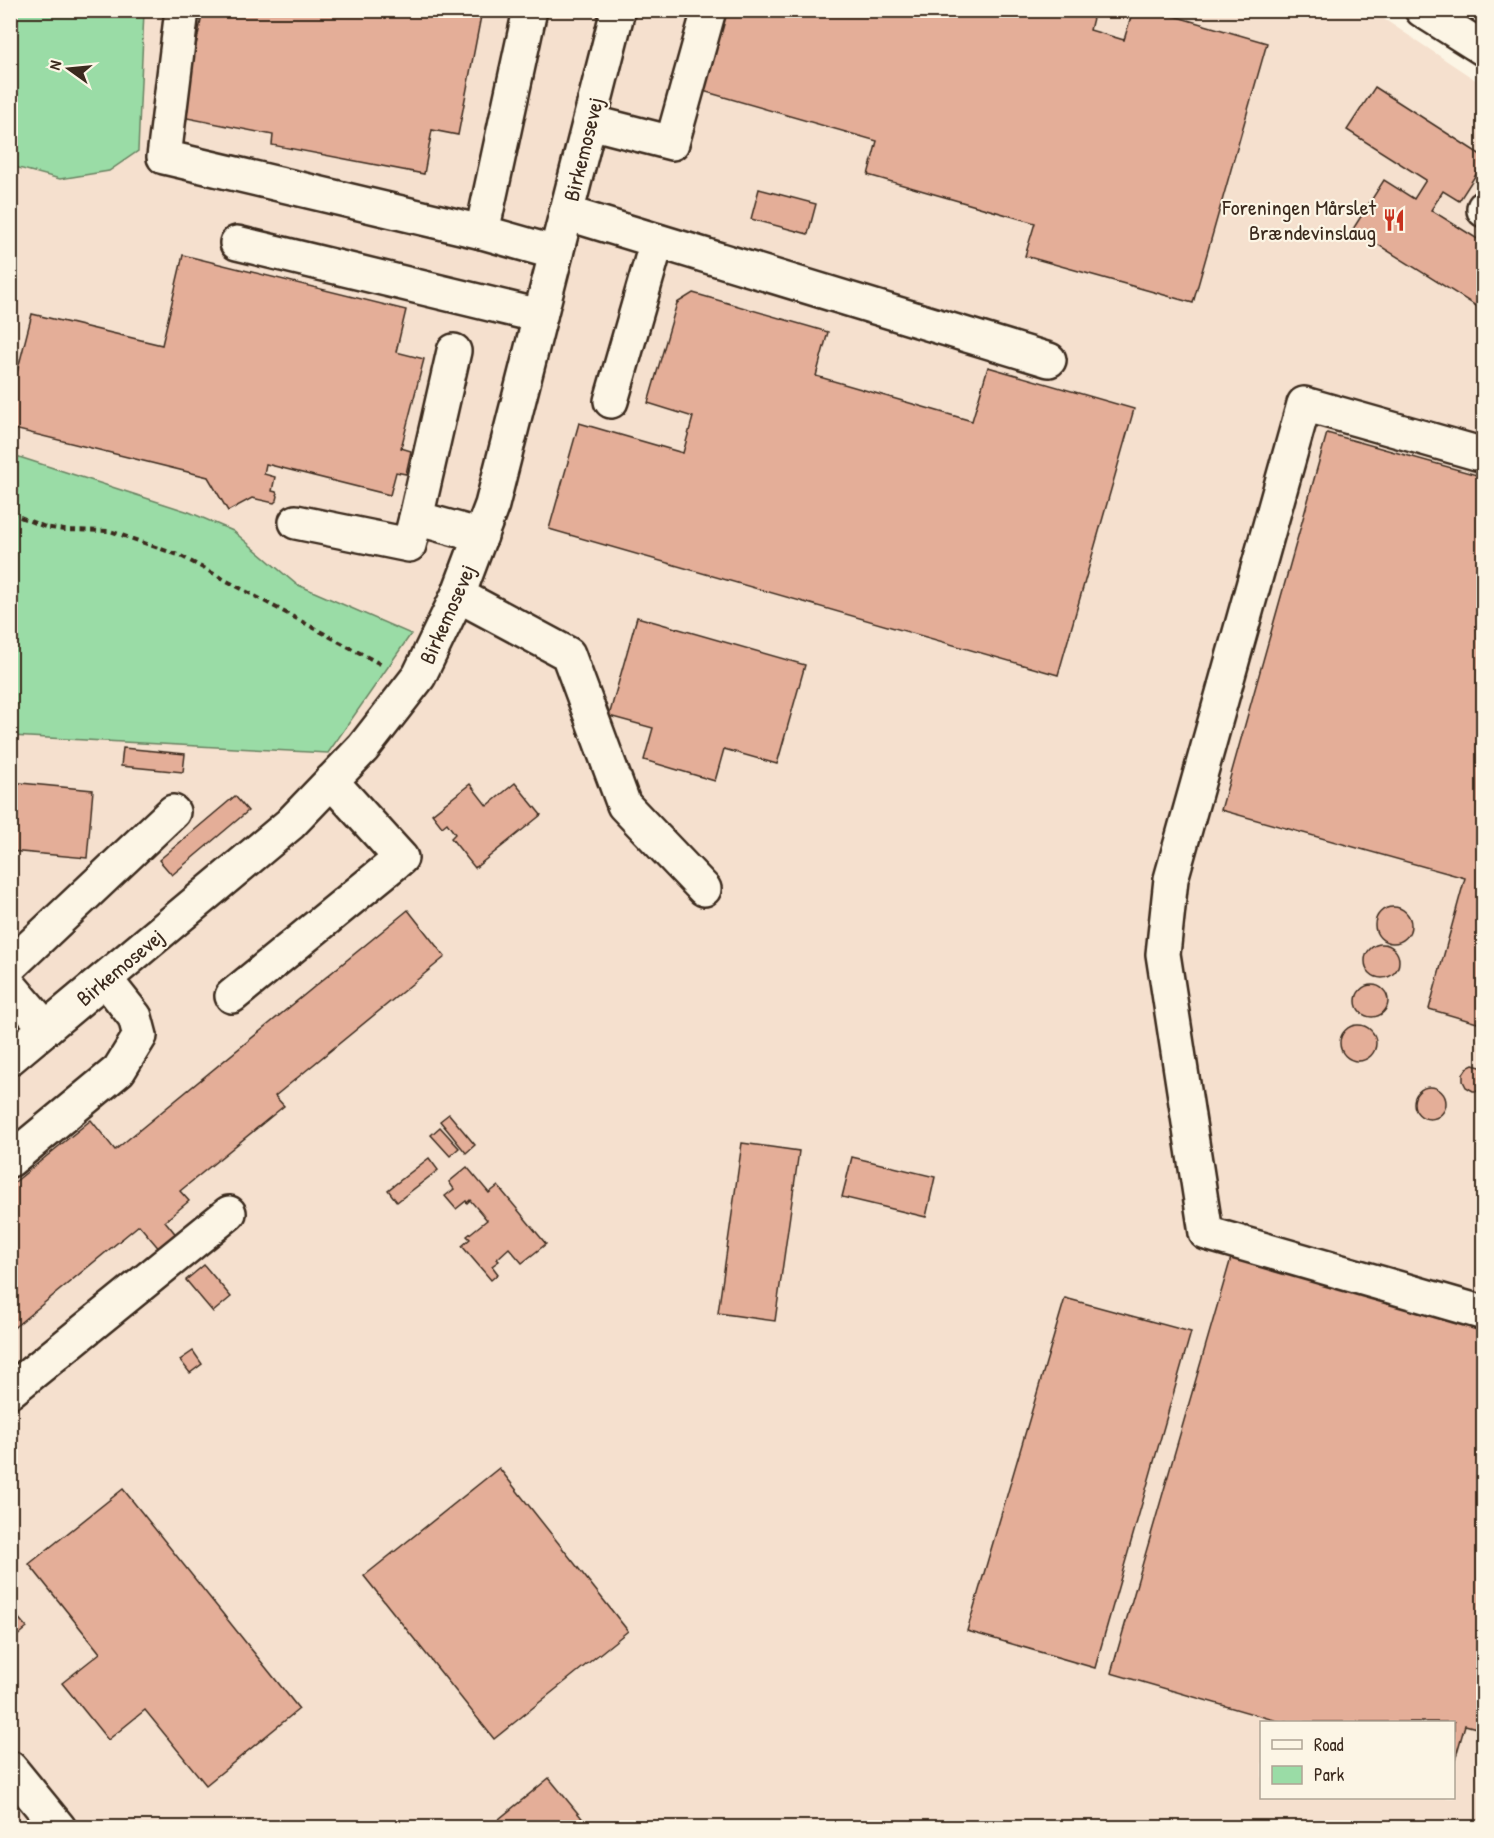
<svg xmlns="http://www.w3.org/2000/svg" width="1494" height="1838" viewBox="0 0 1494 1838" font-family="'Patrick Hand',sans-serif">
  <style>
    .built { fill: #f5e0ce; fill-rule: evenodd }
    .green { fill: #9adca6; stroke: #6a8362; stroke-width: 1.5 }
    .building { fill: #e4ae98; stroke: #3b2a1e; stroke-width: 1.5 }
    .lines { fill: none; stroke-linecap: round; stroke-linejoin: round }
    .minor-casing { stroke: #3b2a1e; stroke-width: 38 }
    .path { stroke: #3b2a1e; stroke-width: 4; stroke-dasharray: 6 4.5; stroke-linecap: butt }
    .minor { stroke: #fcf5e5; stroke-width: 33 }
    .labels { text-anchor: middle; stroke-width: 4.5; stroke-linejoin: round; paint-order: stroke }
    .street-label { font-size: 22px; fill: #3b2a1e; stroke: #fcf5e5 }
    .poi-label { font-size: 22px; fill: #3b2a1e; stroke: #fcf5e5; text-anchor: end }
  </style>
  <rect width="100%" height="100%" fill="#fcf5e5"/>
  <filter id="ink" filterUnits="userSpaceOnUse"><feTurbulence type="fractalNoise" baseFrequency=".0167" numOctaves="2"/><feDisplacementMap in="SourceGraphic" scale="12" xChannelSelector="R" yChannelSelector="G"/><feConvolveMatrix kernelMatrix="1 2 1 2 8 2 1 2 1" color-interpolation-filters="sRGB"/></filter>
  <g filter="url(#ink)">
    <!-- built -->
    <path class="built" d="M11 11H1372L1483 85V1827L11 1828ZM1262 1722H1454V1798H1262Z"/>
    <!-- green -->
    <g class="green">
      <polygon points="10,11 144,11 138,151 109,171 60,179 11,166"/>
      <polygon points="10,454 189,512 233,531 296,584 411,634 328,753 11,736"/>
    </g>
    <!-- building -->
    <g class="building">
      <polygon points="203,10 482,11 458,135 432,130 424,174 272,145 273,135 182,117"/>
      <polygon points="718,10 1095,10 1090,30 1124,40 1133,10 1153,10 1267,43 1193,303 1025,256 1035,223 868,175 877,141 696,89"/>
      <polygon points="1375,87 1484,157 1484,162 1459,201 1443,191 1431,210 1484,243 1484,311 1353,229 1384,180 1414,199 1426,180 1347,130"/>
      <polygon points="759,189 816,204 808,234 751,219"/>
      <polygon points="183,255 406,310 396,352 424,359 401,448 411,451 406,474 396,472 390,495 266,464 264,474 275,477 272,491 276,492 278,496 277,500 274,503 252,498 228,511 208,477 10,428 10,400 32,314 162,345"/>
      <polygon points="693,293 828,332 816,376 972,421 988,367 1134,409 1058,675 549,529 579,423 683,453 693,417 648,403 677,303"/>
      <polygon points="1327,433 1484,477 1484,1025 1429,1009 1465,878 1221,810"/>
      <polygon points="637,617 805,665 777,764 724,749 715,781 644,760 653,728 609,716"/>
      <polygon points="123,748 185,754 183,772 121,766"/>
      <polygon points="10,782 93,790 87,858 10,851"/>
      <polygon points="515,783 541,815 475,868 451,838 455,834 447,823 442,827 432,814 470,784 487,806"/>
      <polygon points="235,796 248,811 172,875 159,860"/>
      <circle cx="1393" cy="925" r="18"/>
      <polygon points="408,910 445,957 275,1096 284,1106 180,1191 189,1201 165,1221 178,1237 161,1251 139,1225 10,1331 10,1186 91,1120 115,1150"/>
      <circle cx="1382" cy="961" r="17"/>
      <circle cx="1372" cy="1001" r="16"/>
      <circle cx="1358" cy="1043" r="18"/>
      <polygon points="1473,1065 1484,1068 1484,1089 1480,1091 1473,1091 1466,1087 1463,1081 1463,1074 1467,1068"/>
      <circle cx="1430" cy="1103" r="16"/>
      <polygon points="449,1114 475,1145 466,1153 440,1121"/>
      <polygon points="440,1127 459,1148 450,1156 431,1135"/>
      <polygon points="742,1143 799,1151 775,1321 718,1313"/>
      <polygon points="852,1157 935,1177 926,1217 842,1197"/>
      <polygon points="429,1158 438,1170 397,1202 388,1190"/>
      <polygon points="467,1167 489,1193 498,1186 546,1244 522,1263 509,1248 497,1259 499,1261 492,1266 498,1274 491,1280 462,1246 470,1239 467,1236 487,1220 470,1200 467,1203 466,1201 456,1209 445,1196 454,1189 449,1182"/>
      <polygon points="1231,1258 1484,1330 1484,1730 1465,1725 1454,1763 1454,1722 1281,1722 1111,1673"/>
      <polygon points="204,1265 231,1297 213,1312 186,1280"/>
      <polygon points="1065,1298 1191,1332 1095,1668 967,1631"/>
      <polygon points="193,1351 202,1364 190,1373 180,1360"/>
      <polygon points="499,1468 628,1631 494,1739 364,1576"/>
      <polygon points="123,1489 299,1709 206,1785 145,1710 108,1740 62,1683 100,1653 29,1564"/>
      <polygon points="10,1608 27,1628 10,1642"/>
      <polygon points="549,1778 590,1828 488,1828"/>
    </g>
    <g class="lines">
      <!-- minor casing -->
      <g class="minor-casing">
        <g id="minor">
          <polyline points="182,10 164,157 482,232"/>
          <polyline points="530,10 482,232 556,253"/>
          <polyline points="1422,10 1484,49"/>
          <polyline points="590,122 672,143 709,10"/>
          <polyline points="1484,208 1484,210"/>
          <polyline points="566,213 1049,360"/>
          <polyline points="237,243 540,316"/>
          <polyline points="454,351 416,518 481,536"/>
          <polyline points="611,401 657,241"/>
          <polyline points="1484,455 1304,404 1171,879 1163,954 1206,1233 1484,1313"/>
          <polyline points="296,522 409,545 416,518"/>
          <polyline points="458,595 568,654 624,805 704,889"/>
          <polyline points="10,966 173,812"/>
          <polyline points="10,986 46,1028"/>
          <polyline points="232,996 401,858 331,781"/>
          <polyline points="10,1058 290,824 363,748 419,676 458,595 492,505 618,10"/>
          <polyline points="10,1160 119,1070 140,1036 135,1017 105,979"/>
          <polyline points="10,1391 229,1213"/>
          <polyline points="10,1768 59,1828"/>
        </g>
      </g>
      <!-- path -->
      <polyline class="path" points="10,513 45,527 64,530 110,531 181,556 384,666"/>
      <!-- minor -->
      <use href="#minor" class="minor"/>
    </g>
  </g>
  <!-- icons -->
  <defs>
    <g id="restaurant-bare" transform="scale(1.8)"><path d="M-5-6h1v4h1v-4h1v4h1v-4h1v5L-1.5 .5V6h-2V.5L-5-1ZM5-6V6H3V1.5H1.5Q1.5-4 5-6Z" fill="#c8321e" stroke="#fcf5e5" stroke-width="2.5" paint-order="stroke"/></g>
  </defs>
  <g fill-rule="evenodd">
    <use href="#restaurant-bare" x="1394" y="220"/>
  </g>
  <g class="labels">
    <!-- street labels -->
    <g class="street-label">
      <text transform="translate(583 149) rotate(-76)" y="8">Birkemosevej</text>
      <text transform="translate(447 614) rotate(-66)" y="8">Birkemosevej</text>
      <text transform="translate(120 967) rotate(-40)" y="8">Birkemosevej</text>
    </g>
    <!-- poi labels -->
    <g class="poi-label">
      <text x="1376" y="215">Foreningen Mårslet<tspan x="1376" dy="25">Brændevinslaug</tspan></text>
    </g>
  </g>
  <!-- margin -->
  <rect width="1494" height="1838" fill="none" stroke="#fcf5e5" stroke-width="36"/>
  <rect x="18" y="18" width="1458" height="1802" fill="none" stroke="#3b2a1e" stroke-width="2" filter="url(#ink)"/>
  <!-- legend -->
  <rect x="1260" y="1721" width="195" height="78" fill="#fcf5e5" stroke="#afa495" stroke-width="1.5"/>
  <rect x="1272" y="1740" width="30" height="9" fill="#fcf5e5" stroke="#afa495" stroke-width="1.5"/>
  <text x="1314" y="1751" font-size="18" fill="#3b2a1e">Road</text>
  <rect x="1272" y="1766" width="30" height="18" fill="#9adca6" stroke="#afa495" stroke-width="1.5"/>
  <text x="1314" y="1781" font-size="18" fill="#3b2a1e">Park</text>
  <!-- north arrow -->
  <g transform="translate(69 69) rotate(285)" stroke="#fcf5e5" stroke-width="4.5" paint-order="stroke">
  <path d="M0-4.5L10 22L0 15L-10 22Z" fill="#3b2a1e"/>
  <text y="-9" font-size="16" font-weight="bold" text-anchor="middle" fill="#3b2a1e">N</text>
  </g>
</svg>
